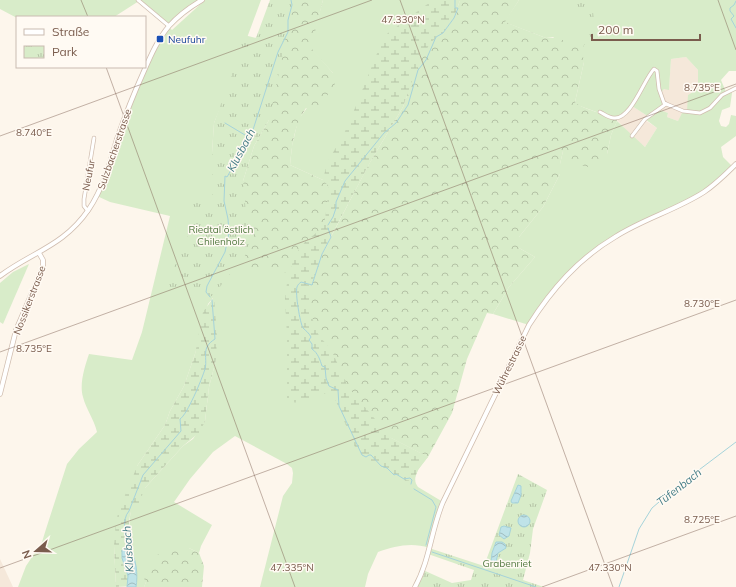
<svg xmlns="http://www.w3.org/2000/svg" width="736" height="587" viewBox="0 0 736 587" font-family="Mulish,sans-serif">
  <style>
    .residential { fill: #f5e8da }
    .green { fill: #d8ecc9; fill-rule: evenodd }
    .forest { fill: url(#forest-crowns) }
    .wetland { fill: url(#wetland-marsh) }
    .park { fill: url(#park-tufts) }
    .water { fill: url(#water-waves); stroke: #a5d3da }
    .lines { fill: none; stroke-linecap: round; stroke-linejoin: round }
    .stream { stroke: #a5d3da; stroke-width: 1 }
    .minor-casing { stroke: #d1beb0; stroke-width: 4.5 }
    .tertiary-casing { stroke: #d1beb0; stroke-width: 5.5 }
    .minor { stroke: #fff; stroke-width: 3 }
    .tertiary { stroke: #fff; stroke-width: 4 }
    .ticks { fill: none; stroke: #7a5c4d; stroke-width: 1; stroke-opacity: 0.45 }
    .transit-dot { fill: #1a4fb4; stroke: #fffaf3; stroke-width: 1.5 }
    .labels { text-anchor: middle; stroke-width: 3; stroke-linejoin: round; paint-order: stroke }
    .transit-label { font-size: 10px; fill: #164399; stroke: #fffaf3; text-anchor: start }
    .street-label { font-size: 10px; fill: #7a5c4d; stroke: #fffaf3 }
    .park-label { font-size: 10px; fill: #537a41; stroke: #fffaf3 }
    .water-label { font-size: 11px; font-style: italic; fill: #437c86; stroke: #fffaf3 }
    .ticks-label { font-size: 10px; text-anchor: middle; fill: #7a5c4d; stroke: #fffaf3; stroke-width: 3; stroke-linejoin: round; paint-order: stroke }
  </style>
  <defs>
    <pattern id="forest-crowns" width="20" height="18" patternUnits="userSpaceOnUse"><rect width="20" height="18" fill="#d8ecc9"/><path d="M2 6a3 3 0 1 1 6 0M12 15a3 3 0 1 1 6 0" fill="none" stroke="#b4c2a5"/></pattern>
    <pattern id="wetland-marsh" width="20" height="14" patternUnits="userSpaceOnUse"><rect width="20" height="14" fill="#d8ecc9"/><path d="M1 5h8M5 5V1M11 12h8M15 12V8" fill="none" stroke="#b4c2a5"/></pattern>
    <pattern id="park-tufts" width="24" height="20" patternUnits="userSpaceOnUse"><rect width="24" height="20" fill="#d8ecc9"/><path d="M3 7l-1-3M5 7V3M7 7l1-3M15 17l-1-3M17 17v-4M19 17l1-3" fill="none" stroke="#b4c2a5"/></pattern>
    <pattern id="water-waves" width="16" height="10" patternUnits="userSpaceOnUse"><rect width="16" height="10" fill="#bfe3e8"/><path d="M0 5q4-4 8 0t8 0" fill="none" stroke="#a0bbbe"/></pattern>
  </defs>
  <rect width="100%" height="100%" fill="#fdf6ec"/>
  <!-- residential -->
  <g class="residential">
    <polygon points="686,57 698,70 698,89 687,112 678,121 667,117 668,113 659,110 660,94 664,89 669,89 671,59"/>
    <polygon points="632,106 649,117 645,120 657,128 645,147 632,136 616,119"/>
    <polygon points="0,559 13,587 0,587"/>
  </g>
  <!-- green -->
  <g class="green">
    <path d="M0 0H202L196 4 169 27 172 30 205 0H261L231 81 214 123 212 153V199L243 181 323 180 290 165 292 146 298 120 333 73 310 48 323 0H460L369 164 322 253 391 438 428 457C421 465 410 477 418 487L443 502 429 548C412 542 395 546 378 552L368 574 365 587H260L283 496 292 483 293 473 292 468 287 464 235 436 213 452 190 479 174 502 212 525 201 546 199 553 189 548 146 582 144 587H136C139 561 125 537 131 511L114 546 116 587H18L26 566 42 542 46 529 67 464 79 449 97 432C94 419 86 409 83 397 79 384 85 366 89 354L132 360 142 332 170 216 110 202 97 196 125 116 147 63 169 26 139 1 114 17H17V18L0 9ZM213 298 216 360 209 387 205 421 193 439 183 446 145 488 137 466 165 425 170 411 184 386 195 354 208 304Z"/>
    <path d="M519 0H736V71H729L721 80 726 92 731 91 732 93 730 107 722 110 719 121 721 126 726 127 729 124 731 115 736 116V136L721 147 723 157 733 167 705 191 616 236 571 271 529 325 493 314 509 287 535 257 519 248V237L543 207 560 174V164L563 151 607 154 611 135 617 121 645 147 657 128 645 119 649 117 632 106 616 119 577 105 575 102 584 62 553 37 546 38 504 22ZM686 57 698 70V89L688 95 687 111H683L678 121 667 117 668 113 660 110 666 104 660 94 664 89 669 90 671 59Z"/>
    <polygon points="29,264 3,324 0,322 0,283 13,272"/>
  </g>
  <!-- forest -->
  <g class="forest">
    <path d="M291 0H323L311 48 333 73 335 84 318 109 311 111 306 108C294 125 292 145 290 165L323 180 329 186 325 220 321 229 306 241 299 249 289 273 242 267C242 256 251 246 256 237L246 213 243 181 254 146 269 120 246 48Z"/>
    <path d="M460 0H519L505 22 546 38C560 36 571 44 583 50L584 62 575 102C579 108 608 115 616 119L617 121 611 135 607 154 592 168 577 164 563 151 560 164V174L543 207 519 237V248L535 257 509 287 493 314 487 313 467 359 452 413 428 457 391 438 348 387 331 350 319 337 311 315 309 297 312 283 322 254 369 164 403 107 415 72 430 43 443 33 454 18Z"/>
    <polygon points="173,548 189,548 199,553 204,566 202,587 144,587 146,582 142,575 159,553"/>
  </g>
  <!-- wetland -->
  <g class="wetland">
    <polygon points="433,0 460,0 454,18 443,33 430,43 415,72 403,107 369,164 322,253 312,283 309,297 311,315 319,336 331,349 348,387 391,438 428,457 418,470 414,480 406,481 376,463 365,460 357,452 333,394 328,392 304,403 287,402 287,336 285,299 287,283 293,261 299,249 306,241 321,229 325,220 329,186 323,180 327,163 347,128 384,36"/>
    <polygon points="214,297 217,337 216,360 209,387 205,421 200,432 183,446 145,488 139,503 131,511 129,521 129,533 137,576 136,586 116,587 114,546 116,522 119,509 131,482 137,466 165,425 170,411 184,386 195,354 203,312"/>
  </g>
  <!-- park -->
  <g class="park">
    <path d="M270 0H292C293 19 286 35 278 52L283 53 269 120 254 146 243 181 246 213 256 237 243 258 215 293 210 297 206 292 176 287 166 296 165 288 191 229 192 204 212 199V153L214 123 237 60 238 51 233 43 240 34 256 38Z"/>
    <path d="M556 0H596L593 12 595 25 589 47 587 65C578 55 587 38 588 26L578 17Z"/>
    <polygon points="518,474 547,490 533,529 530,553 523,580 544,587 415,587 423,570 452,583 471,580 474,570 428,554 429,548 484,566"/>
  </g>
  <!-- water -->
  <g class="water">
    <polygon points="518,485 521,486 521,495 518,503 512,503 511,501"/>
    <circle cx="524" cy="521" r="6"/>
    <polygon points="504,526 511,528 509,536 504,539 499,535 501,527"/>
    <polygon points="496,542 502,542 505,544 506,548 498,553 496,562 491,562 492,553"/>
    <path d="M127 547C137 555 138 576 136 587H127L128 576 122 558V550Z"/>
  </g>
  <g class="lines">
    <!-- stream -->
    <g class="stream">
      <polyline points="736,1 734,5 730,8 730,11 734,16 731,19 736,28"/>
      <polyline points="225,123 250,138"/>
      <polyline points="328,225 333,217 336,208 336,202 345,181 384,133 396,123 408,105 418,70 426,60 436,37 443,33 454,18 458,8 455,8 455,0"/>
      <path d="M328 228 331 237 322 254 312 285 301 282C299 284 298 284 297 287 295 293 300 323 303 328 306 331 309 333 311 337L309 340 312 344V349C318 353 320 360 322 366L325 367 326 378 329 386 338 390 339 406 362 455 366 457 369 455H371L381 466 387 468 394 475 396 474 404 479 410 478 412 480 411 484"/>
      <polyline points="210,297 206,292 207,286 225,252 229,233 228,219 224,201 225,176 227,177 251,136 278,52 288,32 288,20 292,5 291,0"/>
      <polyline points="414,489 432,500 436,507 426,545"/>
      <path d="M127 547C126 536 121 520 129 511L143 475 181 431 180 419C187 415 202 379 205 369 207 362 204 353 207 347 209 343 212 341 215 339L212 300"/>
      <polyline points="432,552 536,587"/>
      <polyline points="619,587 639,529 652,508 679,485 736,442"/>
    </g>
    <!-- minor casing -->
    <g class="minor-casing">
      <g id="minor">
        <polyline points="138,0 169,26"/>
        <path d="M600 112C604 114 609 118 614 118 631 120 644 79 654 69L657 71 659 89 664 103 683 111 700 113 710 108 722 95 736 88"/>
        <polyline points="632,136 645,119 666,104"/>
        <polyline points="88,211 84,206 84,199 94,138"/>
      </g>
    </g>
    <!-- tertiary casing -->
    <g class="tertiary-casing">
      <g id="tertiary">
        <path d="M0 276C32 252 64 246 89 209 103 188 110 163 117 139 125 116 134 93 144 71 151 55 158 39 169 26 179 15 190 7 202 0"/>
        <polyline points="0,394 16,330 43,267 43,260 39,253"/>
        <path d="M415 587C430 560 431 530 443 502L529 325C552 289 578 259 615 237 643 219 676 210 704 192 716 184 726 174 736 164"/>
      </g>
    </g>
    <!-- minor -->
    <use href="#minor" class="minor"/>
    <!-- tertiary -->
    <use href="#tertiary" class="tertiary"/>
  </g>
  <!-- ticks -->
  <path class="ticks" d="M81 0 88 17M400 0 613 587M718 0 736 50M106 67 295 587M0 136 372 0M0 352 736 84M0 568 736 300M542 587 736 516"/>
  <!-- markers -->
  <rect class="transit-dot" x="156" y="35" width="8" height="8" rx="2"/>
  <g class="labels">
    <!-- transit labels -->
    <g class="transit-label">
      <text x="168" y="43">Neufuhr</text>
    </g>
    <!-- street labels -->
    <g class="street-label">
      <text transform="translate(114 149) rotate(-71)" y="4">Sulzbacherstrasse</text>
      <text transform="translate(88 175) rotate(-79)" y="4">Neufur</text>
      <text transform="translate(29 300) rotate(-69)" y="4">Nossikerstrasse</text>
      <text transform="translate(509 365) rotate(-64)" y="4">Wührestrasse</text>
    </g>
    <!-- park labels -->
    <g class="park-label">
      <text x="221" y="233">Riedtal östlich<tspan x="221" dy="12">Chilenholz</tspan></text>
      <text x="507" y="567">Grabenriet</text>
    </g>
    <!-- water labels -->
    <g class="water-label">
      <text transform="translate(241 150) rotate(-62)" y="4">Klusbach</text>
      <text transform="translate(679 487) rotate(-38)" y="4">Tüfenbach</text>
      <text transform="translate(128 549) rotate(-94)" y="4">Klusbach</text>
    </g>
  </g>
  <g class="ticks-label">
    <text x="403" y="23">47.330°N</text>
    <text x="702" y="91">8.735°E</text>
    <text x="34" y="136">8.740°E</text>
    <text x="702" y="307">8.730°E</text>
    <text x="34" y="352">8.735°E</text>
    <text x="702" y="523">8.725°E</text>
    <text x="292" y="571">47.335°N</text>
    <text x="610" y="571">47.330°N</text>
  </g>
  <!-- legend -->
  <rect x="16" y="16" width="130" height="52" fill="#fffaf3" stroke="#cabbb1"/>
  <rect x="24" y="29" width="20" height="6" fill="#ffffff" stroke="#cabbb1"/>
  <text x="52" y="36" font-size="12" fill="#7a5c4d">Straße</text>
  <rect x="24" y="46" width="20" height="12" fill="url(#park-tufts)" stroke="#cabbb1"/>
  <text x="52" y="56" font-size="12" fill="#7a5c4d">Park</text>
  <!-- north arrow -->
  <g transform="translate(36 551) rotate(250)" stroke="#fffaf3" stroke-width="3" paint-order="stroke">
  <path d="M0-3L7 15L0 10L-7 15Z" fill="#7a5c4d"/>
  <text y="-6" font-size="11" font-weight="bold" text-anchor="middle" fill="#7a5c4d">N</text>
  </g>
  <!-- scale -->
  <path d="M592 34v6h108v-6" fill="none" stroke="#7a5c4d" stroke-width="2"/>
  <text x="598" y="34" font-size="12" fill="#7a5c4d" stroke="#fffaf3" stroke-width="3" paint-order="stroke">200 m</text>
</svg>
